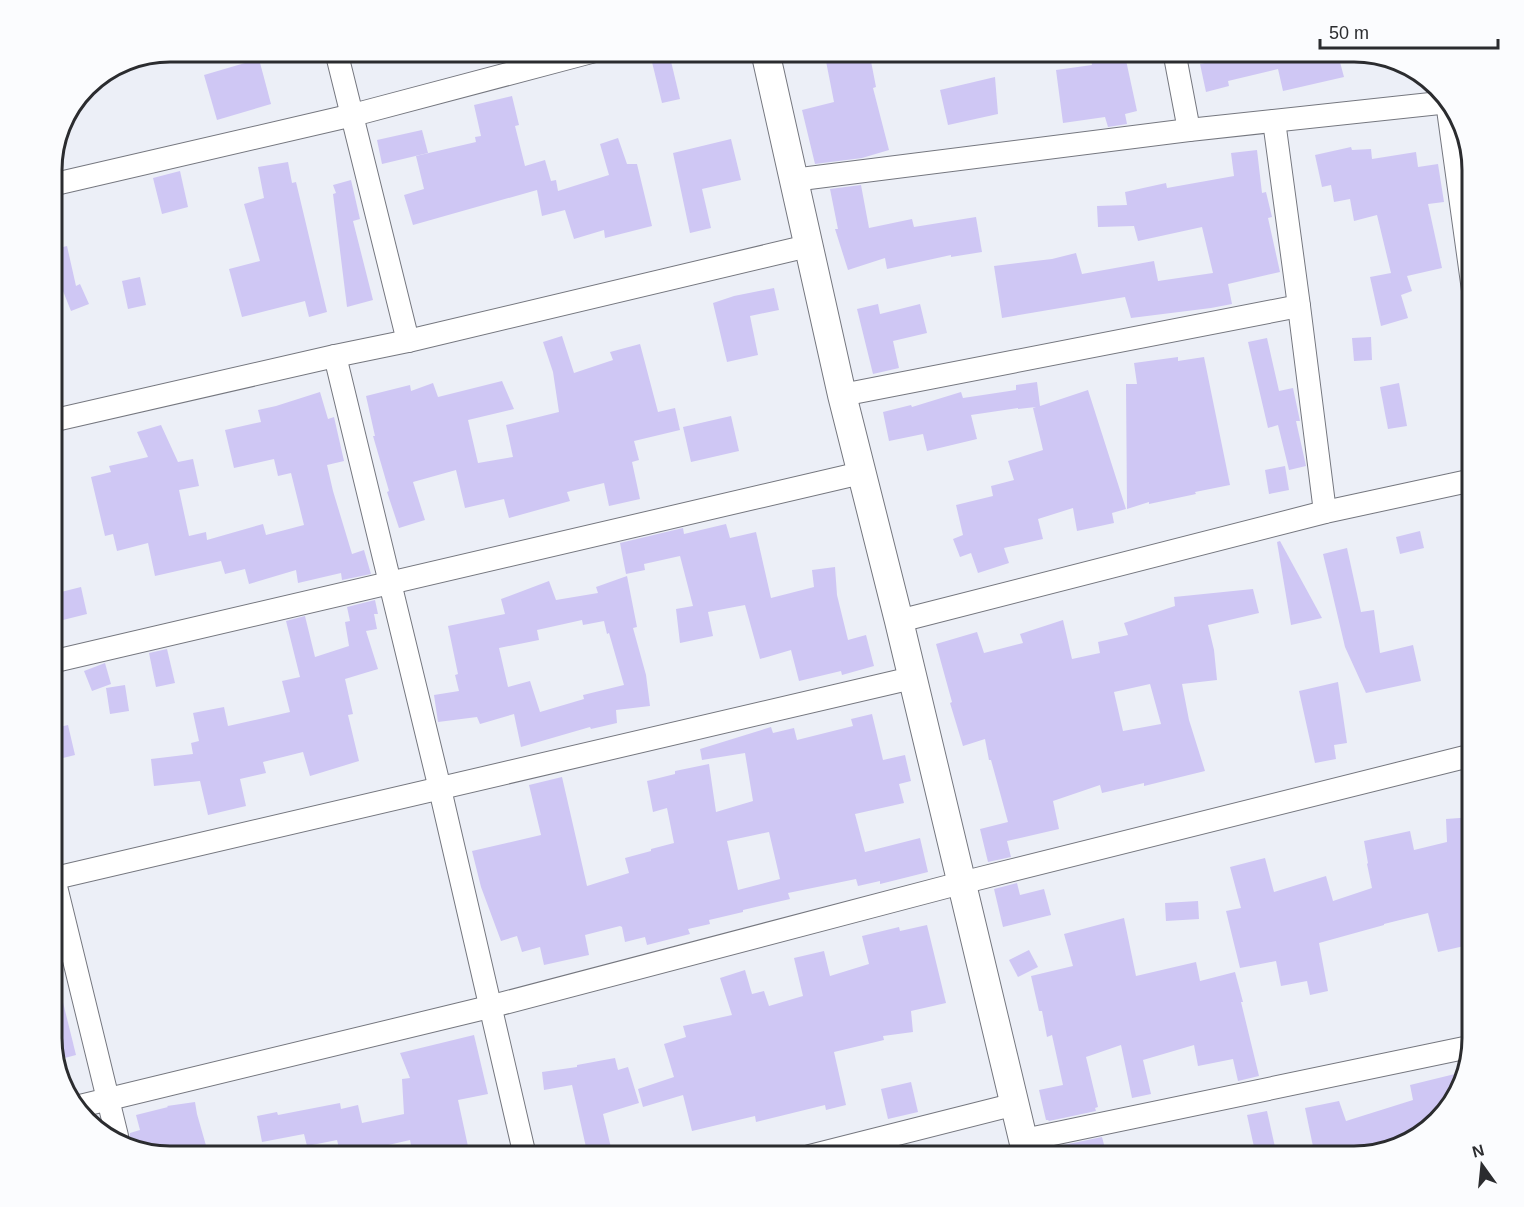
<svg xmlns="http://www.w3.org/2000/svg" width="1524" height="1207" viewBox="0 0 1524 1207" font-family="Arial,sans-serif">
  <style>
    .building { fill: #cfc7f4; fill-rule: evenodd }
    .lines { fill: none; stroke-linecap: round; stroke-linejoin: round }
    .minor-casing { stroke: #75777f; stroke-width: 24 }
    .tertiary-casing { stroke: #75777f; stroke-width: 30 }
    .minor { stroke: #fff; stroke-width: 22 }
    .tertiary { stroke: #fff; stroke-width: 28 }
    .rim { fill: none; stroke: #2b2c2f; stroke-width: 3 }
  </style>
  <rect width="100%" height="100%" fill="#eceff7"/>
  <!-- building -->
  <g class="building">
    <polygon points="824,51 869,51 876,87 873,88 889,150 862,158 815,164 802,110 834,102"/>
    <polygon points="1089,51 1124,51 1137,111 1125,114 1127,124 1108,127 1105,117 1063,123 1056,70 1092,65"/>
    <polygon points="1229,51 1337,51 1344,77 1283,91 1278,69 1228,81 1229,86 1206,92 1200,64 1230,58"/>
    <polygon points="669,53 680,99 662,103 651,58"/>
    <polygon points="259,59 271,104 217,120 204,75"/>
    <polygon points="995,77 998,114 948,125 940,90"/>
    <polygon points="512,96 519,125 515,126 525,166 545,160 551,181 556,180 558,191 609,175 600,144 618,138 627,164 637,164 652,226 605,238 604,230 574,239 565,210 542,216 537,190 413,225 404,195 424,189 416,156 476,142 475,137 481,136 474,105"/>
    <polygon points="422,130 428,153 382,164 377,140"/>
    <polygon points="731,139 741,180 702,189 711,228 690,233 673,153"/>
    <polygon points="1351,147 1352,150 1371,149 1372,159 1416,152 1418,167 1438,164 1444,202 1428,204 1442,268 1407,276 1412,291 1401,295 1408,318 1381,326 1370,277 1391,273 1377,215 1354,221 1350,199 1334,202 1331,185 1322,187 1315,155"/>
    <polygon points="1257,150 1262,193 1266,192 1272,217 1268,218 1280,272 1228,284 1232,304 1211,308 1131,318 1125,297 1002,318 994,266 1052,259 1076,253 1082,274 1154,261 1158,281 1213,273 1202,227 1138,241 1134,226 1098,227 1097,206 1127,205 1125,192 1166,183 1167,188 1234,176 1231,153"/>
    <polygon points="288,162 292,183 296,182 327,312 309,317 305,301 242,317 229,269 260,261 244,204 264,198 258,167"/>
    <polygon points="180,171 188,207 162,214 153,178"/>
    <polygon points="351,180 360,219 353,221 373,300 347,307 333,194 336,193 333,185"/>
    <polygon points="861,185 869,228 912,219 914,227 976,217 982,252 951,257 951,255 887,269 885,258 848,270 835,229 838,229 830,189"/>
    <polygon points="67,246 76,286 80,284 89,304 71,311 55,271 51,272 51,250"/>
    <polygon points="140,277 146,305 128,309 122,281"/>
    <polygon points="774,288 779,310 750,316 758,355 727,362 713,303 734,296"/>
    <polygon points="878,304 880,314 920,304 927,333 893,341 899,368 873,374 857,309"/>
    <polygon points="562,336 574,373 613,360 610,352 640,344 658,412 675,408 680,430 634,441 639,460 632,462 640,499 609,506 604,483 567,492 570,501 509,518 504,499 465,508 456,470 413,482 425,520 399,528 387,492 389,491 373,436 375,436 366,396 410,385 411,391 433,383 438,397 502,381 514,409 468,420 478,463 513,457 506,425 559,412 553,372 543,342"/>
    <polygon points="1371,337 1372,360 1354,361 1352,338"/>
    <polygon points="1267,338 1279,391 1293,388 1300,421 1296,421 1306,466 1289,470 1278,425 1268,428 1248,342"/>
    <polygon points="1178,357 1178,361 1204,357 1230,485 1195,492 1196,494 1149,504 1149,502 1127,509 1126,384 1137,384 1134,363"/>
    <polygon points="1037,382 1040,406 1088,390 1126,509 1112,513 1114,523 1077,531 1073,508 1038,519 1043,539 1004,548 1009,563 978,573 971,553 960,557 953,539 963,535 956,505 993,496 991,486 1014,480 1008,461 1043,450 1033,408 1036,407 1018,409 1018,408 971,415 977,439 927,451 923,434 889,441 883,412 911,405 912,407 961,392 963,398 1016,390 1016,385"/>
    <polygon points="1399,383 1407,426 1388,429 1380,387"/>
    <polygon points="320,392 328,419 334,417 344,461 327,465 333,491 352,554 364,550 371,574 342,580 341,573 298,583 296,570 249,584 245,569 225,574 221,561 155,576 148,543 117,551 113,534 105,536 91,477 111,472 109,466 148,457 137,432 161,425 178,462 193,459 199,486 179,490 189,536 206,532 207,540 263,524 266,535 304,525 291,473 278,476 274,459 234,468 225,430 261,422 258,410 276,406"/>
    <polygon points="731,416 739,451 691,462 683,427"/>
    <polygon points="1285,466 1289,490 1269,494 1265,470"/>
    <polygon points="726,524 730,538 756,532 771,598 814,587 812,570 835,567 837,595 848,640 866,635 874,666 842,675 841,671 799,681 791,650 760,659 745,605 708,612 713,636 680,643 676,609 693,606 680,556 644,564 645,570 626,574 620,543 683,528 684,534"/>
    <polygon points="1420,531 1424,548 1400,554 1396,537"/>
    <polygon points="1280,541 1322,618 1291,625 1277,542"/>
    <polygon points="1347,548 1361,612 1374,610 1380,653 1413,645 1421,681 1366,693 1345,647 1323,554"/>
    <path d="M627 576 637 627 633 628 646 675 650 706 616 710 617 723 591 729 590 727 521 747 514 714 480 724 477 717 438 722 434 695 459 691 455 675 458 674 448 626 505 614 501 599 549 581 556 600 598 593 596 587ZM582 620 583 625 604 621 607 634 609 633 624 685 583 695 584 699 540 712 530 681 508 687 499 648 539 640 537 630Z"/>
    <polygon points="81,587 87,614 63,620 57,593"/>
    <path d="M1253 589 1259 613 1208 625 1214 650 1217 680 1182 684 1189 720 1205 771 1144 786V783L1102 793 1100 785 1053 801 1059 829 1007 841 1011 857 988 862 980 829 1008 822 991 760H989L985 739 963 746 950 703 952 702 936 644 977 632 984 653 1023 643 1020 634 1063 620 1072 659 1100 653 1098 642 1128 635 1124 623 1175 606 1174 597ZM1150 684 1161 724 1123 731 1114 692Z"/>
    <polygon points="375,600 378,614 374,614 377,629 366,631 378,669 345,679 353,714 348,715 359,761 310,776 303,752 263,762 266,773 240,779 246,806 208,815 200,781 154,786 151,759 193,754 191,743 199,741 193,713 224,707 228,726 290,712 282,681 300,677 286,621 305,616 315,657 349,646 345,622 350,621 347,607"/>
    <polygon points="167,649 175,683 156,687 149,653"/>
    <polygon points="105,663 111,684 92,691 84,671"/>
    <polygon points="1338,682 1347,743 1334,745 1336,759 1315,763 1299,691"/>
    <polygon points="125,685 129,711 110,714 106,688"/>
    <path d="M872 714 883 760 905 755 911 781 899 784 904 803 855 814 865 852 920 838 928 872 880 884V881L858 886 856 879 788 893 790 899 743 910V912L709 920 710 924 688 929 690 934 647 945 645 937 625 942 622 927 620 926 585 935 589 955 544 965 540 947 522 952 517 936 501 941 481 887 472 851 541 835 529 785 562 777 587 886 629 873 625 858 651 851V849L674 843 667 808 653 812 647 781 675 774V771L709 764 716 812 753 801 745 753 702 760 700 749 771 727 773 733 794 728 797 740 853 726 851 719ZM769 832 780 879 738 890 727 841Z"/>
    <polygon points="68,725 75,755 51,761 51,729"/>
    <polygon points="1473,817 1473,944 1438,952 1428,913 1384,924 1384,925 1319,943 1328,991 1310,995 1307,981 1281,986 1276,961 1240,968 1226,911 1241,908 1230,867 1265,858 1274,892 1326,876 1333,901 1372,888 1367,864 1368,863 1364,841 1410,831 1414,850 1447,842 1446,819"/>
    <polygon points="1017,883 1020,895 1044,889 1051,915 1003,927 994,889"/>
    <polygon points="1198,901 1199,919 1166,921 1165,903"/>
    <polygon points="1124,918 1136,976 1196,962 1200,981 1235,972 1243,1002 1241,1002 1259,1076 1238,1081 1233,1059 1198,1066 1194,1045 1143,1060 1151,1094 1132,1098 1121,1045 1086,1057 1098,1107 1095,1108 1096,1111 1049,1121 1048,1120 1046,1120 1039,1090 1063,1085 1052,1035 1047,1037 1042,1011 1039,1011 1031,976 1073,966 1064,934"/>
    <polygon points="927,925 946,1003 911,1011 913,1032 883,1036 884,1040 834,1052 846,1105 826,1110 825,1105 756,1122 755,1116 692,1131 683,1095 643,1107 638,1089 674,1077 664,1044 686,1037 683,1026 732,1015 720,978 745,970 752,994 764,991 769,1006 803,996 794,958 824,951 830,976 869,964 862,936 899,927 900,931"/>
    <polygon points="1029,950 1038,967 1018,977 1009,960"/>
    <polygon points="58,982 76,1055 57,1060 51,1036 51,983"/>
    <polygon points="474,1035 488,1094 458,1100 469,1151 444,1156 413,1156 410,1140 341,1156 337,1140 307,1146 304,1134 262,1142 257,1116 277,1112 278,1115 340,1103 341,1109 358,1105 362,1123 404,1114 402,1079 410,1078 400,1053"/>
    <polygon points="615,1058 618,1070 628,1067 639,1103 603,1114 613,1156 588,1156 572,1085 544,1090 542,1072 577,1067 577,1065"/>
    <polygon points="1459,1073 1444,1115 1415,1137 1379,1148 1379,1150 1354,1156 1315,1156 1305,1108 1339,1101 1346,1121 1413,1100 1410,1085"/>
    <polygon points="911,1082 918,1112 888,1119 881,1089"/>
    <polygon points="195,1102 197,1114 209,1156 170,1156 129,1141 130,1133 140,1130 136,1115 168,1107 167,1106"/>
    <polygon points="1267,1111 1277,1156 1256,1156 1247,1115"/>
    <polygon points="1102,1137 1107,1156 1056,1156 1054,1147"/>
  </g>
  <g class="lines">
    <!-- minor casing -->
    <g class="minor-casing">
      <g id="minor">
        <polyline points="336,51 408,341"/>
        <polyline points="1174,51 1189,130"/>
        <polyline points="1447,102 1473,290"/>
        <polyline points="1274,121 1299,306 1325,512"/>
        <polyline points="793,180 1189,130 1449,102"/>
        <polyline points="51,185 353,115 595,51"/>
        <polyline points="335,356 440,789 525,1156"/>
        <polyline points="842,395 1299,306"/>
        <polyline points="51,421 335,356 408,341 808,246"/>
        <polyline points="899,621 1325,512 1473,480"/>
        <polyline points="51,662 861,473"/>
        <polyline points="51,866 117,1136"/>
        <polyline points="51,879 912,678"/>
        <polyline points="76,1107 489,1007 961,883 1473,755"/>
        <polyline points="1024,1140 1469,1047"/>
        <polyline points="810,1156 1016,1104"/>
      </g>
    </g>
    <!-- tertiary casing -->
    <g class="tertiary-casing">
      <polyline id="tertiary" points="765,51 842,395 899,621 1027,1156"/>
    </g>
    <!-- minor -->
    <use href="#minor" class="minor"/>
    <!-- tertiary -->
    <use href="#tertiary" class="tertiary"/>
  </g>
  <!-- crop -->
  <path d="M0 0H1524V1207H0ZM170 62H1354A108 108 0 0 1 1462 170V1038A108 108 0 0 1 1354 1146H170A108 108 0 0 1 62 1038V170A108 108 0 0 1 170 62Z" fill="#fbfcfe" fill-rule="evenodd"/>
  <path class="rim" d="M170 62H1354A108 108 0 0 1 1462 170V1038A108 108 0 0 1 1354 1146H170A108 108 0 0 1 62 1038V170A108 108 0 0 1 170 62Z"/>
  <!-- north arrow -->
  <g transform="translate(1482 1165) rotate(345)" stroke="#fbfcfe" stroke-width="4.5" paint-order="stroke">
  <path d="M0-4.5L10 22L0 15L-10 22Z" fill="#2b2c2f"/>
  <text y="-9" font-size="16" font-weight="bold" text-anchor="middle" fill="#2b2c2f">N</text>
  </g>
  <!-- scale -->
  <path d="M1320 39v9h178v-9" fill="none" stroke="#2b2c2f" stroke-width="3"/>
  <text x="1329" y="39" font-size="18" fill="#2b2c2f" stroke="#fbfcfe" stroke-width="4.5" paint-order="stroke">50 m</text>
</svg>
